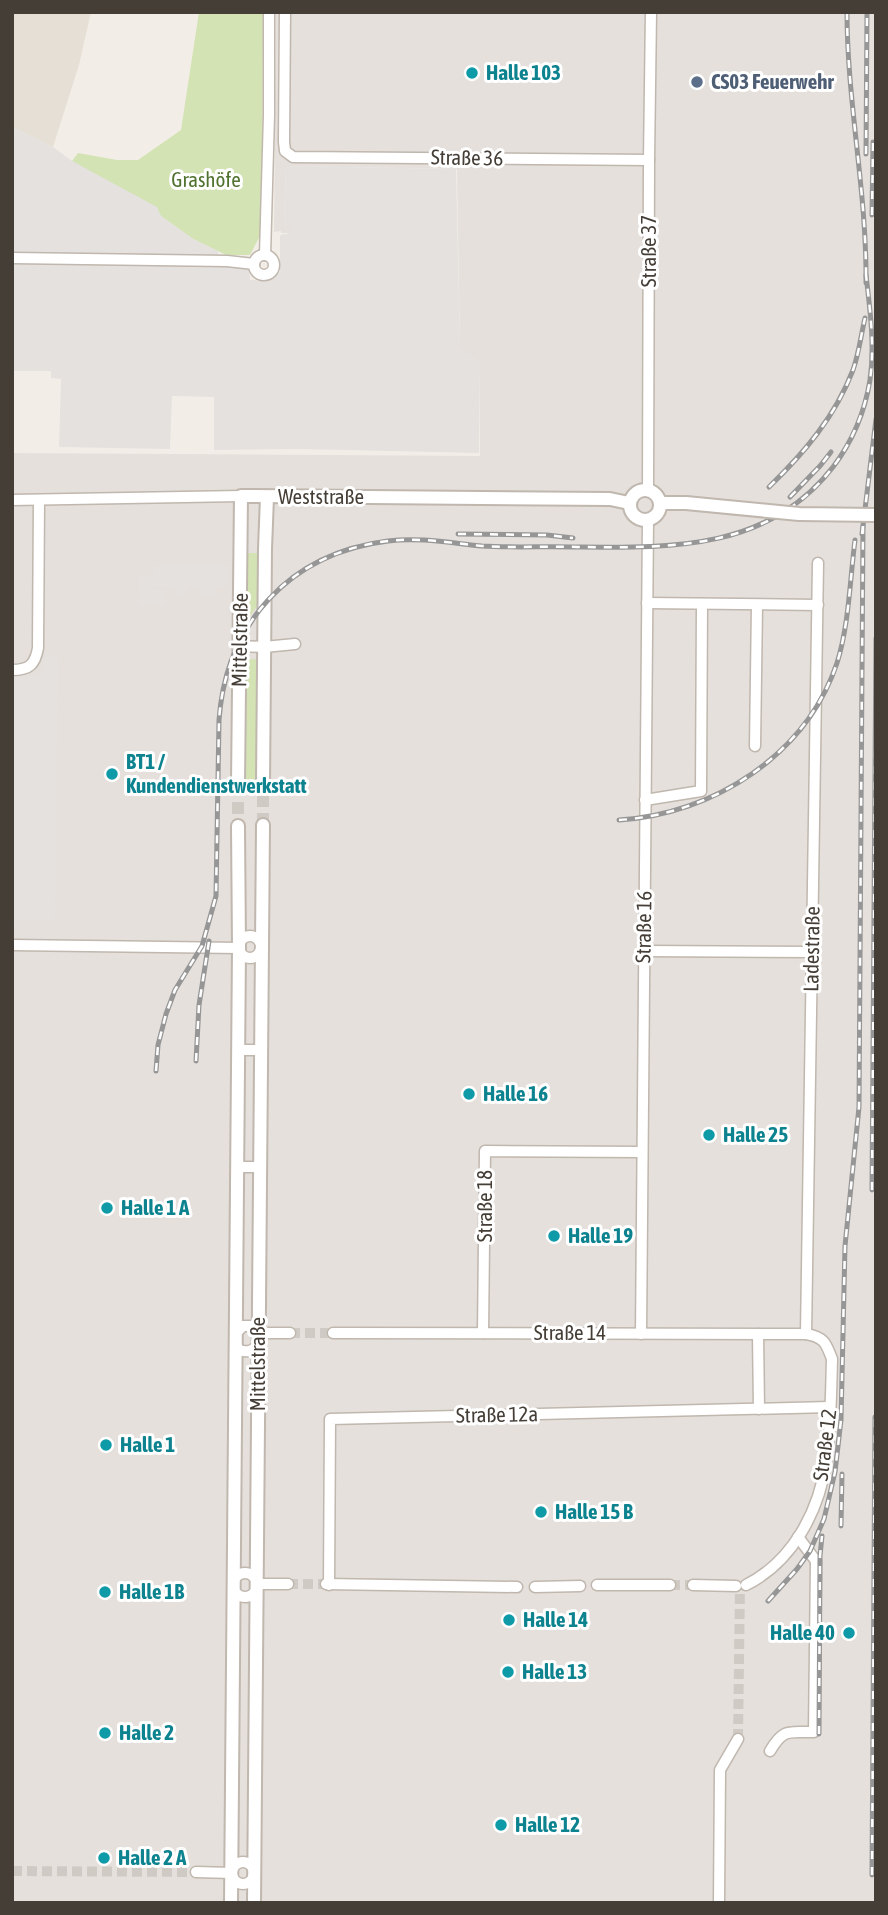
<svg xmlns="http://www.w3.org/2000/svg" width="888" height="1915" viewBox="0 0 888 1915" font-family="'Asap Condensed',sans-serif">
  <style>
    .residential { fill: #e6dfd6 }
    .industrial { fill: #e5e0dc }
    .green { fill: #d3e3b3 }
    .parking { fill: #e4e1df }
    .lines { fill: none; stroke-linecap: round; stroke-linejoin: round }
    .minor-tunnel { stroke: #cfcbc4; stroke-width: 10; stroke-dasharray: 10 5; stroke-linecap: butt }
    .tertiary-tunnel { stroke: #cfcbc4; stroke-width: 12; stroke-dasharray: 12 6; stroke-linecap: butt }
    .minor-casing { stroke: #c0b7ae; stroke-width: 13 }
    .tertiary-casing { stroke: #c0b7ae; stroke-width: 16 }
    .minor { stroke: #fff; stroke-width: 10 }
    .tertiary { stroke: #fff; stroke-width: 12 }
    .rail-casing { stroke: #969696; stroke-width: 5 }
    .rail { stroke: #fff; stroke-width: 2.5; stroke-dasharray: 8; stroke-linecap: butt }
    .tertiary-bridge-casing { stroke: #c0b7ae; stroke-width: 16; stroke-linecap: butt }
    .tertiary-bridge { stroke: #fff; stroke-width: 12 }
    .culture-dot { fill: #0f9aa8; stroke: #fff; stroke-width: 2.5 }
    .service-dot { fill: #5c6f8a; stroke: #fff; stroke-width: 2.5 }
    .labels { text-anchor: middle; stroke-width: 6; stroke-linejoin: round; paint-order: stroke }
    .culture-label { font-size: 21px; font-weight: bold; fill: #0d838f; stroke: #fff; text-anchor: start }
    .service-label { font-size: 21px; font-weight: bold; fill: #4e5e75; stroke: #fff; text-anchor: start }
    .street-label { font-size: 21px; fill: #453e37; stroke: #fff }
    .park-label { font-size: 21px; fill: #50722f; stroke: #fff }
  </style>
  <rect width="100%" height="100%" fill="#f2eee7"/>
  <!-- residential -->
  <polygon class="residential" points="12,12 91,12 79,65 53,147 12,127"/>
  <!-- industrial -->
  <polygon class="industrial" points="276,12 876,12 876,1903 12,1903 12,453 480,456 480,363 460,348 457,169 286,166 284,226 291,226 291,233 281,233 281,231 274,232"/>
  <!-- green -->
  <g class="green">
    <polygon points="199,12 263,12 262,232 250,255 226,255 193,239 161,216 72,161 78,153 117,160 138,160 181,130"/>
    <polygon points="247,553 260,553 259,603 247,621"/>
    <polygon points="250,659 255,659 259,662 258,784 246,784 247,662"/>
  </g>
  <!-- parking -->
  <g class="parking">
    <polygon points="12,127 53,147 72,161 157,207 161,216 193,239 218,251 218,258 12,253"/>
    <polygon points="286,166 456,169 460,347 480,363 479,453 299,449 214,450 214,397 172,396 170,449 59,447 61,379 51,378 51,371 12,371 12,263 249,267 250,280 270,281 280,272 280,235 291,233 291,226 284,226"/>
    <polygon points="228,565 228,586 216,586 216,596 201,597 201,586 187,587 187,595 177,595 177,587 155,587 155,590 165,590 165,605 139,605 138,577 153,577 153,566"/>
    <polygon points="43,657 58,657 55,921 12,921 12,676 30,677 38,674 43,670"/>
  </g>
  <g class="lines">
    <!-- minor-tunnel -->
    <g class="minor-tunnel">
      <polyline points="290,1333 333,1333"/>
      <polyline points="288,1584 326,1584"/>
      <polyline points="670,1585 693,1585"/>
      <polyline points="738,1739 740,1586"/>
      <polyline points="12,1871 196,1872"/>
    </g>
    <!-- tertiary-tunnel -->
    <g class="tertiary-tunnel">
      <polyline points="238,784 238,826"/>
      <polyline points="263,825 263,784"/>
    </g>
    <!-- minor casing -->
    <g class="minor-casing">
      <g id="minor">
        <polyline points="285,12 284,142 285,151 293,157 649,160"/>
        <polyline points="265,255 269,115 269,12"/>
        <circle cx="264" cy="265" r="10"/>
        <polyline points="12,258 227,261 254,264"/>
        <polyline points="648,490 649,160 651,12"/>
        <polyline points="12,500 241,496"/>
        <polyline points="647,603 818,605"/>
        <polyline points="239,646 264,647 295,644"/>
        <path d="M12 670C29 670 35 665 38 648L39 500"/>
        <polyline points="755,746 757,605"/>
        <polyline points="645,800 701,791 702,604"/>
        <circle cx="250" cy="947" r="11"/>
        <polyline points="12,945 239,948"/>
        <polyline points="644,951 812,952"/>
        <polyline points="238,1050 261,1050"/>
        <polyline points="237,1167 260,1167"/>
        <polyline points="236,1333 243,1326 251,1326 258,1333 290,1333"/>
        <path d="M333 1333 806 1334C824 1337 826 1343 832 1359 831 1393 831 1429 826 1462 819 1512 792 1562 746 1585"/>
        <polyline points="483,1333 485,1151 642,1152"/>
        <polyline points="641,1334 648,520"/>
        <polyline points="758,1334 759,1409"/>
        <polyline points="806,1334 818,563"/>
        <path d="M236 1345 239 1350C248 1353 252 1351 258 1345"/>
        <circle cx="245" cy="1585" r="12"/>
        <polyline points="256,1584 288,1584"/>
        <polyline points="326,1584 517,1587"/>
        <polyline points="329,1585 330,1419 830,1407"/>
        <polyline points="597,1585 670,1585"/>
        <polyline points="693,1585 736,1586"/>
        <polyline points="535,1587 580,1586"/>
        <path d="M770 1751C784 1727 789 1733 814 1732L816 1561 798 1537"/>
        <circle cx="243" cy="1873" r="11"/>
        <polyline points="196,1872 232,1873"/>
        <polyline points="719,1903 720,1770 738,1739"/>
      </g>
    </g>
    <!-- tertiary casing -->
    <g class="tertiary-casing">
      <g id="tertiary">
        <circle cx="645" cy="505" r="15"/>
        <polyline points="660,503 686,503"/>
        <polyline points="238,784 241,496 610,499 629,503"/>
        <polyline points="263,784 265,549 267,497"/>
        <polyline points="231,1903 239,948 238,826"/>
        <polyline points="254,1903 263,825"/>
      </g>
    </g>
    <!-- minor -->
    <use href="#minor" class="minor"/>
    <!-- tertiary -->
    <use href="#tertiary" class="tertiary"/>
    <!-- rail casing -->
    <g class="rail-casing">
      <g id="rail">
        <path d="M847 12C847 103 867 192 866 283"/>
        <polyline points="866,154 867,12"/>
        <polyline points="872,215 873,142"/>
        <path d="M769 487C804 453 835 417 853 370 859 353 861 335 865 318"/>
        <polyline points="790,497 820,466 831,452"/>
        <polyline points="458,534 547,535 573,538"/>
        <polyline points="862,534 876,419"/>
        <path d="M619 820C714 814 806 755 837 663 849 625 850 579 855 540"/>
        <polyline points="196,1061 199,1005 209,941"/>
        <path d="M156 1071 158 1045 166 1014 175 990 202 946 216 896 219 720C226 623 290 553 388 541 419 537 451 543 482 546 514 548 546 546 577 547 673 548 769 550 833 467 852 442 865 411 870 380 875 345 870 310 866 275"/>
        <polyline points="872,1190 876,638"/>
        <polyline points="841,1526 842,1474"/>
        <polyline points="768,1601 797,1569 810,1551 824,1519 835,1472 841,1420 845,1246 859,1107 863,526"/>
        <polyline points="819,1734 820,1556 822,1536"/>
        <polyline points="872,1875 875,1417"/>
      </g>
    </g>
    <!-- rail -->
    <use href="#rail" class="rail"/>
    <!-- tertiary-bridge casing -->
    <g class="tertiary-bridge-casing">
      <polyline id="tertiary-bridge" points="686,503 799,514 876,515"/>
    </g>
    <!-- tertiary-bridge -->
    <use href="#tertiary-bridge" class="tertiary-bridge"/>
  </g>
  <!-- markers -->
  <g class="culture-dot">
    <circle cx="472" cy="73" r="7"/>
    <circle cx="112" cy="774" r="7"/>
    <circle cx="469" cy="1094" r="7"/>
    <circle cx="709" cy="1135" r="7"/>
    <circle cx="107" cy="1208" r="7"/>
    <circle cx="554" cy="1236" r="7"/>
    <circle cx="106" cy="1445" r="7"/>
    <circle cx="541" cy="1512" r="7"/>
    <circle cx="105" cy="1592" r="7"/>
    <circle cx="509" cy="1620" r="7"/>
    <circle cx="849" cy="1633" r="7"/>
    <circle cx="508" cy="1672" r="7"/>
    <circle cx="105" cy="1733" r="7"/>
    <circle cx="501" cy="1825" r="7"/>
    <circle cx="104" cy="1858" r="7"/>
  </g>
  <circle class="service-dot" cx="697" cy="82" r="7"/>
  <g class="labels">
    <!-- culture labels -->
    <g class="culture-label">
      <text x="486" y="80">Halle 103</text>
      <text x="126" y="769">BT1 /<tspan x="126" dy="24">Kundendienstwerkstatt</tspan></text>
      <text x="483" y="1101">Halle 16</text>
      <text x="723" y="1142">Halle 25</text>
      <text x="121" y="1215">Halle 1 A</text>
      <text x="568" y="1243">Halle 19</text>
      <text x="120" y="1452">Halle 1</text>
      <text x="555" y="1519">Halle 15 B</text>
      <text x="119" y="1599">Halle 1B</text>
      <text x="523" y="1627">Halle 14</text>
      <text x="835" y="1640" text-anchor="end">Halle 40</text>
      <text x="522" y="1679">Halle 13</text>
      <text x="119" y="1740">Halle 2</text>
      <text x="515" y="1832">Halle 12</text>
      <text x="118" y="1865">Halle 2 A</text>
    </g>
    <!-- service labels -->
    <g class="service-label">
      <text x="711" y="89">CS03 Feuerwehr</text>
    </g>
    <!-- street labels -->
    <g class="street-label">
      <text transform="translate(467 158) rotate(1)" y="7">Straße 36</text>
      <text transform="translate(649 251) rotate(-90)" y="7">Straße 37</text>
      <text x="321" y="504">Weststraße</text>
      <text transform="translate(240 640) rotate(-89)" y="7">Mittelstraße</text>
      <text transform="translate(644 927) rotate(-89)" y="7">Straße 16</text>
      <text transform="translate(812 949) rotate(-89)" y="7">Ladestraße</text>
      <text transform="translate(485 1206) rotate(-90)" y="7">Straße 18</text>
      <text x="570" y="1340">Straße 14</text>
      <text transform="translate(258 1364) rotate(-90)" y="7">Mittelstraße</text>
      <text transform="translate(497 1415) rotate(-1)" y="7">Straße 12a</text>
      <text transform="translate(825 1445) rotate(-83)" y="7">Straße 12</text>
    </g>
    <!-- park labels -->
    <g class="park-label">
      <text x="206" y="187">Grashöfe</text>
    </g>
  </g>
  <!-- border -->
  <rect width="888" height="1915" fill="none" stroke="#453e37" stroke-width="28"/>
</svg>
